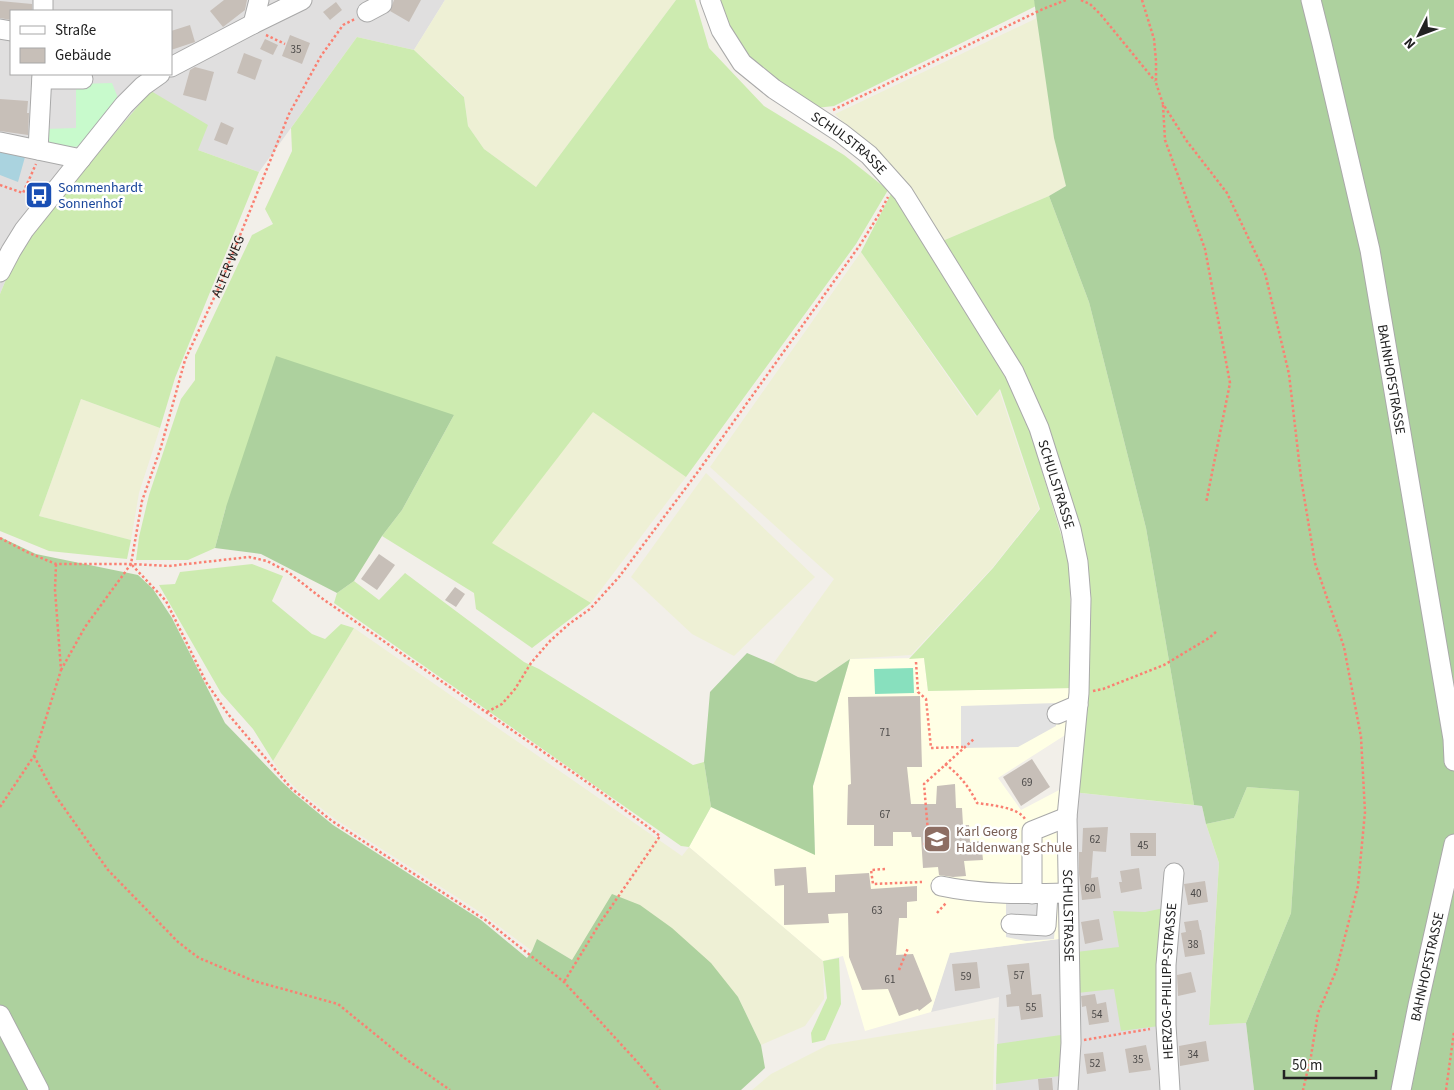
<svg xmlns="http://www.w3.org/2000/svg" width="1454" height="1090" viewBox="0 0 1454 1090" font-family="'Source Sans 3',sans-serif">
  <style>
    .residential { fill: #e0dfdf; fill-rule: evenodd }
    .education { fill: #ffffe5 }
    .farmland { fill: #eef0d5 }
    .grass { fill: #cdebb0 }
    .forest { fill: #add19e }
    .park { fill: #c8facc }
    .pitch { fill: #88e0be }
    .parking { fill: #e2e2e2 }
    .water { fill: #aad3df }
    .building { fill: #c7bfb8 }
    .lines { fill: none; stroke-linecap: round; stroke-linejoin: round }
    .minor-casing { stroke: #a9a9a9; stroke-width: 21 }
    .path { stroke: #fa8072; stroke-width: 2.5; stroke-dasharray: 2.5 2.5; stroke-linecap: butt }
    .minor { stroke: #fff; stroke-width: 19 }
    .labels { text-anchor: middle; stroke-width: 5; stroke-linejoin: round; paint-order: stroke }
    .number-label { font-size: 11px; fill: #4b4948 }
    .street-label { font-size: 14px; fill: #222; stroke: #fff }
    .transit-label { font-size: 14px; fill: #164399; stroke: #fff; text-anchor: start }
    .education-label { font-size: 14px; fill: #785e54; stroke: #fff; text-anchor: start }
  </style>
  <rect width="100%" height="100%" fill="#f2efe9"/>
  <!-- residential -->
  <g class="residential">
    <path d="M0 0H445L414 50 357 37 259 172 198 150 19 248 0 294ZM11 11H171V74H11Z"/>
    <polygon points="1072,792 1202,806 1206,824 1219,863 1209,1024 1246,1023 1254,1090 996,1090 999,997 931,1012 949,953 1059,939 1076,939"/>
  </g>
  <!-- education -->
  <polygon class="education" points="924,658 928,691 1073,688 1070,732 998,778 1021,810 1063,788 1059,832 1058,904 1059,939 950,953 931,1012 865,1031 843,956 823,961 689,847 711,807 815,854 813,787 850,659"/>
  <!-- farmland -->
  <g class="farmland">
    <polygon points="445,0 676,0 536,187 484,149 468,126 464,96 414,50"/>
    <polygon points="1037,18 1054,138 1066,186 1049,196 940,242 850,129 835,114"/>
    <polygon points="861,252 976,417 999,390 1039,509 993,567 911,655 850,659 816,682 798,677 773,664 834,579 710,467"/>
    <polygon points="81,399 160,428 139,493 131,540 39,516"/>
    <polygon points="593,411 686,477 591,603 491,543"/>
    <polygon points="706,473 815,577 734,656 692,634 631,577"/>
    <polygon points="354,628 682,856 689,847 823,961 824,999 805,1026 761,1045 738,997 572,960 538,940 532,951 480,912 335,819 298,790 281,774 273,761"/>
    <polygon points="995,1018 993,1090 752,1090 771,1074 828,1045"/>
  </g>
  <!-- grass -->
  <g class="grass">
    <polygon points="676,0 695,0 709,48 764,106 844,155 888,190 856,244 686,477 593,412 492,543 591,603 532,648 476,609 474,593 382,536 402,510 454,415 226,507 215,548 188,560 136,560 139,537 149,495 181,399 195,380 195,355 252,235 273,224 265,209 292,151 291,128 357,37 414,50 464,97 468,126 484,149 536,187"/>
    <polygon points="716,0 1034,0 1036,6 834,106 816,108 750,61 728,29"/>
    <polygon points="151,91 208,125 198,150 259,172 175,378 160,428 81,399 39,516 131,540 127,559 49,551 0,531 0,294 19,248 80,174"/>
    <polygon points="892,192 1009,377 1026,418 1069,561 1073,688 928,691 924,658 909,659 993,568 1040,509 1000,389 977,416 861,252"/>
    <polygon points="1049,196 1089,302 1146,528 1194,805 1072,792 1085,614 1041,424 940,242"/>
    <polygon points="252,564 283,576 272,601 312,634 325,639 341,624 354,628 273,761 253,729 221,693 159,585 175,584 180,572"/>
    <polygon points="405,573 524,662 539,669 693,765 704,762 711,807 689,847 681,846 334,603 337,593 354,581 379,600"/>
    <polygon points="1247,787 1299,791 1291,913 1246,1023 1209,1025 1219,863 1206,824 1234,818"/>
    <polygon points="1164,908 1159,1026 1121,1031 1114,989 1077,993 1076,952 1119,947 1113,911 1145,912"/>
    <polygon points="839,958 841,1004 825,1040 812,1043 811,1033 827,998 823,961"/>
    <polygon points="1061,1035 1060,1076 996,1084 997,1044"/>
  </g>
  <!-- forest -->
  <g class="forest">
    <polygon points="1034,0 1454,0 1454,1090 1254,1090 1246,1023 1291,913 1299,791 1247,787 1234,818 1206,824 1202,806 1194,805 1146,528 1089,302 1049,196 1066,186 1054,138"/>
    <polygon points="276,356 454,415 402,510 382,536 354,581 337,593 261,554 215,548 226,507"/>
    <polygon points="0,537 36,554 138,575 153,589 172,618 225,723 282,782 295,794 333,825 481,920 527,958 532,951 537,939 572,960 612,894 640,905 672,928 711,963 738,997 761,1045 765,1068 741,1090 0,1090"/>
    <polygon points="747,653 773,664 798,677 816,682 850,659 813,786 815,855 711,807 704,762 710,692"/>
  </g>
  <!-- park -->
  <path class="park" d="M112 83 118 98 82 146C72 147 54 150 47 140 44 137 44 133 44 129L76 128V84Z"/>
  <!-- pitch -->
  <polygon class="pitch" points="913,668 914,693 875,694 874,669"/>
  <!-- parking -->
  <g class="parking">
    <polygon points="1058,703 1056,726 1018,747 961,748 961,706"/>
    <polygon points="1006,898 1057,898 1054,939 1026,941 1006,937"/>
  </g>
  <!-- water -->
  <polygon class="water" points="0,152 25,157 18,182 0,175"/>
  <!-- building -->
  <g class="building">
    <polygon points="224,0 247,0 245,10 223,27 210,11"/>
    <polygon points="394,0 421,0 409,22 390,11"/>
    <polygon points="0,1 32,4 32,11 11,11 11,20 0,18"/>
    <polygon points="336,2 342,10 330,20 323,12"/>
    <polygon points="190,25 195,42 171,50 171,31"/>
    <polygon points="290,35 310,43 302,64 282,56"/>
    <polygon points="265,39 278,45 273,55 260,49"/>
    <polygon points="244,53 262,60 255,80 237,73"/>
    <polygon points="195,67 214,72 206,101 183,95 190,70"/>
    <polygon points="0,99 28,101 27,113 29,113 28,135 0,131"/>
    <polygon points="221,122 234,128 227,145 214,140"/>
    <polygon points="379,554 395,565 377,590 361,579"/>
    <polygon points="455,587 465,594 456,607 445,600"/>
    <polygon points="920,696 922,767 907,767 911,804 936,804 937,786 955,784 956,808 962,808 963,825 969,825 970,842 981,841 983,860 964,861 966,876 953,877 939,875 938,867 923,868 921,837 912,837 911,832 893,832 893,846 874,846 874,825 847,825 848,785 851,784 848,697"/>
    <polygon points="1032,759 1050,787 1021,806 1003,777"/>
    <polygon points="1108,827 1106,852 1093,851 1091,878 1098,877 1101,898 1082,900 1079,874 1079,852 1082,852 1083,828"/>
    <polygon points="1130,833 1156,833 1156,856 1131,856"/>
    <polygon points="806,867 808,893 835,892 835,875 869,873 871,889 917,886 917,901 907,902 907,918 899,918 896,955 913,954 932,1001 919,1011 918,1009 899,1016 888,989 862,990 849,957 848,913 828,914 829,923 784,925 784,885 775,886 774,869"/>
    <polygon points="1139,868 1142,889 1121,893 1119,882 1122,882 1120,871"/>
    <polygon points="1205,881 1208,902 1188,905 1184,884"/>
    <polygon points="1099,919 1103,940 1085,944 1081,922"/>
    <polygon points="1198,920 1200,930 1201,930 1205,954 1185,957 1181,933 1186,932 1184,922"/>
    <polygon points="977,962 980,988 955,991 952,964"/>
    <polygon points="1029,963 1032,995 1041,994 1043,1017 1021,1020 1019,1006 1007,1007 1006,995 1011,994 1007,965"/>
    <polygon points="1191,972 1196,992 1178,996 1177,975"/>
    <polygon points="1095,994 1097,1004 1106,1002 1109,1022 1089,1025 1086,1006 1082,1007 1081,996"/>
    <polygon points="1206,1041 1209,1061 1180,1066 1179,1046"/>
    <polygon points="1146,1045 1151,1070 1129,1073 1125,1049"/>
    <polygon points="1103,1052 1106,1071 1087,1074 1084,1054"/>
    <polygon points="1052,1078 1053,1090 1039,1090 1038,1079"/>
  </g>
  <g class="lines">
    <!-- minor casing -->
    <g class="minor-casing">
      <g id="minor">
        <path id="s2" d="M710 0 721 30 742 63 774 89 841 133 869 155 903 193 1014 372 1039 428 1071 529 1078 562 1081 599 1079 693 1067 817 1071 1043 1068 1090"/>
        <path id="s3" d="M1311 0 1322 44 1370 250 1453 739 1454 761"/>
        <polyline points="43,11 43,0"/>
        <polyline points="367,12 382,4 382,0"/>
        <polyline points="253,24 259,0"/>
        <polyline points="0,29 11,31"/>
        <polyline points="171,67 253,24 302,0"/>
        <polyline points="42,79 83,79"/>
        <polyline points="0,142 81,159"/>
        <polyline points="38,150 42,74"/>
        <polyline points="0,272 11,251 24,230 124,105 143,86 160,74"/>
        <polyline points="1057,714 1078,705"/>
        <path d="M941 886C982 895 1026 894 1068 893"/>
        <polyline points="1032,894 1032,831 1067,817"/>
        <polyline points="1011,924 1046,926 1048,894"/>
        <polyline points="0,1015 39,1090"/>
        <path id="s4" d="M1170 1090 1166 1025V965L1174 873"/>
        <path id="s5" d="M1401 1090 1418 1005 1454 844"/>
      </g>
    </g>
    <!-- path -->
    <g class="path">
      <polyline points="1081,0 1090,4 1101,15 1155,81"/>
      <polyline points="1142,0 1154,39 1156,61 1156,83 1163,104 1186,140 1227,193 1265,273 1289,374 1301,478 1315,563 1344,647 1361,737 1365,812 1358,886 1336,971 1318,1013 1311,1056 1303,1090"/>
      <polyline points="266,35 285,44"/>
      <polyline points="1163,105 1165,140 1205,249 1230,383 1206,503"/>
      <polyline points="833,110 1043,9 1066,0"/>
      <polyline points="0,185 23,193 36,164"/>
      <polyline points="0,538 29,553 56,564 131,564 169,566 249,557 267,561 288,572 320,597 594,787 660,836 600,923 564,982"/>
      <polyline points="132,565 166,601 206,682 228,714 291,788 332,821 487,921 564,982 640,1065 660,1090"/>
      <polyline points="916,662 918,692 926,699 931,748 963,747"/>
      <path id="s1" d="M61 670 85 627 131 564 142 501 161 447 185 360 220 285 289 114 321 56 343 25 355 19"/>
      <polyline points="1093,691 1103,689 1164,665 1209,638 1217,631"/>
      <polyline points="487,712 502,704 515,689 531,663 550,641 569,624 590,609 619,577 697,473 860,245 878,216 888,197"/>
      <polyline points="34,756 55,795 108,870 178,942 199,958 254,981 338,1004 403,1057 450,1090"/>
      <path d="M945 764C960 775 969 787 977 803 990 805 1018 807 1025 819"/>
      <polyline points="0,807 34,756 61,670 55,590 56,564"/>
      <polyline points="923,844 929,844 924,784 975,738"/>
      <polyline points="885,869 871,870 873,884 922,882"/>
      <polyline points="937,913 946,903"/>
      <polyline points="899,970 908,948"/>
      <polyline points="1084,1040 1150,1029"/>
      <polyline points="1446,1090 1454,1032"/>
    </g>
    <!-- minor -->
    <use href="#minor" class="minor"/>
  </g>
  <!-- icons -->
  <defs>
    <g id="bus-square" transform="scale(1.4375)"><rect x="-9" y="-9" width="18" height="18" rx="4" fill="#1a4fb4" stroke="#fff"/><path d="M-5-6H5V4H4V6H2V4H-2V6H-4V4H-5ZM-3.5-4V0h7V-4ZM-3.5 1.2v1.5H-2V1.2ZM2 1.2v1.5H3.5V1.2Z" fill="#fff"/></g>
    <g id="school-square" transform="scale(1.4375)"><rect x="-9" y="-9" width="18" height="18" rx="4" fill="#8d6e63" stroke="#fff"/><path d="M0-5L7-2L0 1L-7-2ZM-4 1L0 2.5L4 1V4Q0 6-4 4Z" fill="#fff"/></g>
  </defs>
  <g fill-rule="evenodd">
    <use href="#bus-square" x="39" y="195"/>
    <use href="#school-square" x="937" y="839"/>
  </g>
  <g class="labels">
    <!-- number labels -->
    <g class="number-label">
      <text x="296" y="53">35</text>
      <text x="885" y="736">71</text>
      <text x="1027" y="786">69</text>
      <text x="885" y="818">67</text>
      <text x="1095" y="843">62</text>
      <text x="1143" y="849">45</text>
      <text x="1090" y="892">60</text>
      <text x="1196" y="897">40</text>
      <text x="877" y="914">63</text>
      <text x="1193" y="948">38</text>
      <text x="1019" y="979">57</text>
      <text x="966" y="980">59</text>
      <text x="890" y="983">61</text>
      <text x="1031" y="1011">55</text>
      <text x="1097" y="1018">54</text>
      <text x="1193" y="1058">34</text>
      <text x="1138" y="1063">35</text>
      <text x="1095" y="1067">52</text>
    </g>
    <!-- street labels -->
    <g class="street-label">
      <text dy="5" stroke="none"><textPath href="#s2" startOffset="205">SCHULSTRASSE</textPath></text>
      <text dy="5" stroke="none"><textPath href="#s1" startOffset="442">ALTER WEG</textPath></text>
      <text dy="5" stroke="none"><textPath href="#s3" startOffset="388">BAHNHOFSTRASSE</textPath></text>
      <text dy="5" stroke="none"><textPath href="#s2" startOffset="610">SCHULSTRASSE</textPath></text>
      <text dy="5" stroke="none"><textPath href="#s2" startOffset="1045">SCHULSTRASSE</textPath></text>
      <text dy="5" stroke="none"><textPath href="#s5" startOffset="126">BAHNHOFSTRASSE</textPath></text>
      <text dy="5" stroke="none"><textPath href="#s4" startOffset="109">HERZOG-PHILIPP-STRASSE</textPath></text>
    </g>
    <!-- transit labels -->
    <g class="transit-label">
      <text x="58" y="192">Sommenhardt<tspan x="58" dy="16">Sonnenhof</tspan></text>
    </g>
    <!-- education labels -->
    <g class="education-label">
      <text x="956" y="836">Karl Georg<tspan x="956" dy="16">Haldenwang Schule</tspan></text>
    </g>
  </g>
  <!-- legend -->
  <rect x="10" y="10" width="162" height="65" fill="#ffffff" stroke="#a7a7a7"/>
  <rect x="20" y="26" width="25" height="8" fill="#ffffff" stroke="#a7a7a7"/>
  <text x="55" y="35" font-size="15" fill="#222222">Straße</text>
  <rect x="20" y="48" width="25" height="15" fill="#c7bfb8" stroke="#a7a7a7"/>
  <text x="55" y="60" font-size="15" fill="#222222">Gebäude</text>
  <!-- north arrow -->
  <g transform="translate(1419 35) rotate(228)" stroke="#ffffff" stroke-width="4" paint-order="stroke">
  <path d="M0-4L9 19L0 12L-9 19Z" fill="#222222"/>
  <text y="-8" font-size="14" font-weight="bold" text-anchor="middle" fill="#222222">N</text>
  </g>
  <!-- scale -->
  <path d="M1284 1070v8h92v-8" fill="none" stroke="#222222" stroke-width="2.5"/>
  <text x="1292" y="1070" font-size="15" fill="#222222" stroke="#ffffff" stroke-width="4" paint-order="stroke">50 m</text>
</svg>
